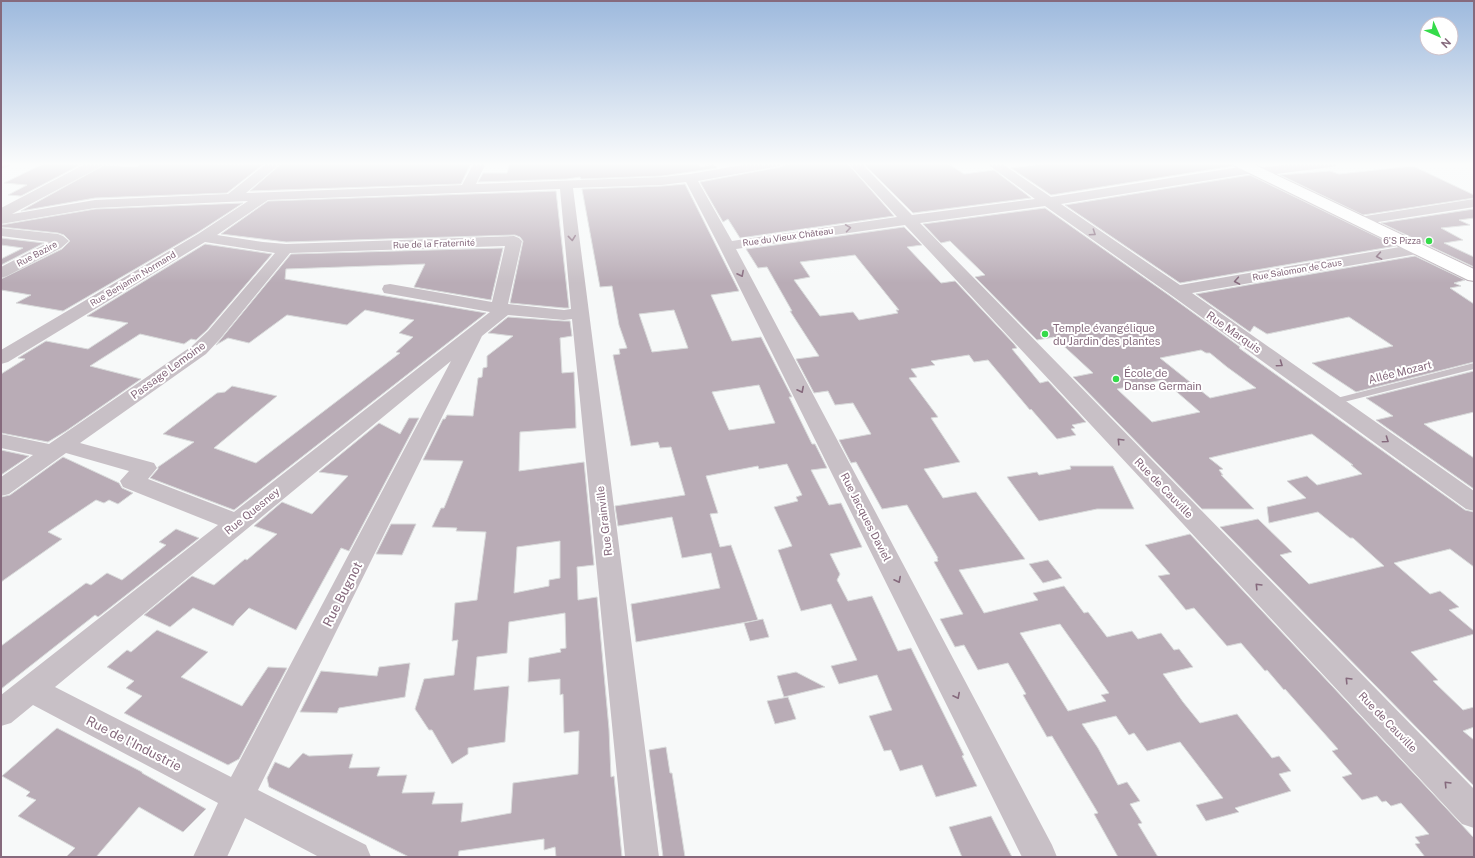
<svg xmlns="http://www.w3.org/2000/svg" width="1475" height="858" viewBox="0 0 1475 858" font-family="'Public Sans',sans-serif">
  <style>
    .building { fill: #b9acb6; stroke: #d9dbdb; fill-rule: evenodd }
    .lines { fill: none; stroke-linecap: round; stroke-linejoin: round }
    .secondary-casing { stroke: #bdb3ba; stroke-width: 2 }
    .service { fill: #c8c0c6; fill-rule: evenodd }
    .minor { fill: #c8c0c6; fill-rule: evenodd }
    .secondary { fill: #fff; fill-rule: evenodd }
    .oneway { stroke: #866a7d }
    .poi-dot { fill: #35db4a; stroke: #fff; stroke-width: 1.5 }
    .labels { text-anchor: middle; stroke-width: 4; stroke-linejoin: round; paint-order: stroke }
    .far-street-label { font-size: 9px; fill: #866a7d; stroke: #fff }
    .far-poi-label { font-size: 9px; fill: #866a7d; stroke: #fff; text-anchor: end }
    .poi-label { font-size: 11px; fill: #866a7d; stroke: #fff; text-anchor: start }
    .street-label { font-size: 11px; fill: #866a7d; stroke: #fff }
    .near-street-label { font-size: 13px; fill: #866a7d; stroke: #fff }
  </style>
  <rect width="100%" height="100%" fill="#f7f9f9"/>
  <!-- building -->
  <g class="building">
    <polygon points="45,163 82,164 21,196 8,195 27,185 4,183"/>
    <polygon points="143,163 202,163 242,165 245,163 265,163 227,193 95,198 21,211 104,165 136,167"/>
    <polygon points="282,163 471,163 461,184 250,191"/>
    <polygon points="510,163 699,163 700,167 714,164 717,168 662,176 581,179 580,177 567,179 478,182 483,173 507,173"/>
    <polygon points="794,163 847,163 894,216 740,238 728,219 723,222 700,182 780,167 782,166"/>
    <polygon points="863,163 947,163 964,174 994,170 1031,198 913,213"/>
    <polygon points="1050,163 1232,163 1233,166 1051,195 1011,168"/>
    <polygon points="1413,166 1474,195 1474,198 1363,215 1280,175 1330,171 1339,174"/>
    <polygon points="1250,175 1396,246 1180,283 1065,205"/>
    <path d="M685 184 739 291 711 295 732 341 761 337 792 397H789L812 444H815L827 468 811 470 829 505 841 503 862 547 830 554 840 574 837 580 848 601 872 596 898 651 911 648 964 755 962 756 977 786 936 797 922 765 900 771 891 750 884 751 869 716 892 710 877 675 839 684 831 666 857 660 831 604 801 611 778 550 792 546 774 507 798 501 796 497 802 495 787 464 759 469 758 466 706 476 718 513 710 514 720 547 731 545 758 620 636 642 631 604 720 588 711 553 682 558 672 517 618 526 615 506 685 495 671 447 660 448 658 442 631 446 613 355 620 354 619 349 627 348 619 325 612 286 600 287 582 189 662 186ZM674 310 688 348 652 352 639 314ZM759 385 775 423 729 430 712 392Z"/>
    <polygon points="556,191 569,308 564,308 510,303 523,241 520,237 515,235 286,242 221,234 268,201"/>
    <polygon points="243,203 197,233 63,311 16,303 31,295 1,290 1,279 62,249 70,241 64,235 58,233 1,227 1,225 95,209"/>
    <path d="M1045 208 1170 296 1240 347 1239 348 1465 510 1474 512V567L1450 549 1394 563 1430 594 1440 591 1459 607 1449 610 1474 631V634L1411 652 1438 680 1433 681 1463 710 1474 707V727L1463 731 1474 740V786L1220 527 1258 519 1292 552 1280 555 1309 584 1384 566 1353 538H1350L1318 512 1269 523 1267 507 1306 498 1287 481 1307 476 1317 485 1362 474 1351 465H1353L1312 434 1209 458 1223 469 1219 470 1223 475H1221L1254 509H1202L1073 377 1093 373 1054 337 1037 340 975 277 985 275 950 241 941 243 923 224ZM1201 350 1206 353H1210L1227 367 1256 388 1210 398 1160 358ZM1163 380 1200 412 1152 422 1117 389Z"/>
    <polygon points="1474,209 1474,218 1459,220 1470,225 1441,228 1463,240 1444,243 1474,257 1474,267 1381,223"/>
    <path d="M904 227 922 245 907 247 941 283 955 281 1014 344 1017 348 1012 349 1040 383 1048 381 1086 422 1072 425 1075 428 1071 429 1076 435 1057 439 1031 409 1030 410 988 360 974 362 969 355 931 361 935 365 911 369 917 377 909 378 938 417 931 418 960 462 924 469 943 498 976 492 1025 559 959 570 984 613 1038 600 1033 593 1064 586 1084 613 1088 612 1107 637 1132 631 1138 639 1161 633 1174 650 1179 649 1193 667 1163 674 1183 702 1200 723 1237 714 1272 758 1279 756 1291 771 1279 774 1291 791 1235 808 1239 812 1206 821 1196 805 1223 798 1180 742 1147 751 1134 733 1129 735 1116 716 1082 724 1098 748 1118 785 1127 782 1140 801 1130 804 1142 823 1138 824 1158 857H1118L1094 814 1098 813 1052 736 1047 737 1023 695 1026 694 1008 663 978 670 964 645 955 647 940 619 963 614 934 562 938 561 937 558H938L907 505 882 509 856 462 851 463 839 440 871 434 853 403 835 405 828 391 814 393 796 359 819 356 790 311H792L767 267 758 268 746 249ZM855 255 899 310H896L898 313 859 320 853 312 820 316 794 280 810 277 800 262ZM1060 624 1109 693 1101 695 1106 701 1068 711 1020 633Z"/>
    <polygon points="1,238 44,243 1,265 1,259 23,248 1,245"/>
    <polygon points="205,244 272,254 207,330 196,340 191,339 184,344 140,334 90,366 141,379 66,431 48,442 1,433 1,374 25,359 18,358 46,341 88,349 128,323 87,316"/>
    <polygon points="503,248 491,300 414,287 425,264 286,269 285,279 486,313 234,510 150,478 158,469 158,467 194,442 163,434 217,393 225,392 232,386 277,396 214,448 256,463 400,353 396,352 413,337 399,333 414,320 365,310 347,325 287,315 249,343 228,338 216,345 291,254"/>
    <polygon points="1415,256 1465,280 1454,283 1461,286 1450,288 1474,304 1474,362 1356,392 1312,363 1393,346 1349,317 1267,334 1254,326 1250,332 1196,294"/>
    <path d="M508 317 564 321H570L572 336 560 338 562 373 574 372 576 428 520 432 519 471 584 462 594 565 577 567 578 600 597 597 609 729 611 777 614 776 622 857H556L555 847 544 850V839L459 851 458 857H409L269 787 267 778 275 762 289 768 303 753 309 756 353 754 349 768 380 767 377 776 407 775 402 793 435 792 432 804 463 803 461 822 511 813 513 783 578 774 579 731 564 733 563 694 560 695V679L528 682 529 658 561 652 560 649 566 648 565 613 509 622 507 653 477 657 474 690 509 686 505 742 468 748V754L452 764 432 730H429L415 709 424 679 454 675 458 640 452 641 455 603 477 600 486 532 456 531 457 528 432 527 441 508H444L463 461 423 460 443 419H445L447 415 473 416 478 378 482 377 483 368 487 367V356L513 336 488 333ZM560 541V578L549 580V586L514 593 517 547Z"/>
    <polygon points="1474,371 1474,412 1424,424 1474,458 1474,489 1376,420 1393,416 1366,398"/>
    <polygon points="409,418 419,418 349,551 341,548 296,630 249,608 237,620 233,626 193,608 170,627 144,615 192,576 214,585 245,559 247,560 277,534 254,526 282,502 312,514 348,476 319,472 379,423 400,434"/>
    <polygon points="1,450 29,456 1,475"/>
    <polygon points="63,457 119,483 122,488 133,493 118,504 109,500 104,503 96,500 48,532 62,539 1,582 1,497 10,495"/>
    <polygon points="1070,466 1113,466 1134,509 1097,509 1039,521 1007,477 1037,472 1039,475 1071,469"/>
    <polygon points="391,524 416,524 402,555 376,554"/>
    <polygon points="176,529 199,538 98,617 95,615 1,689 1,646 86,583 91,585 107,573 122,580 166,545 159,542"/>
    <polygon points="1190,534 1474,838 1474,857 1425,857 1415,844 1420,843 1415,837 1429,834 1401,803 1391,806 1386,801 1382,802 1377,796 1362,800 1342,777 1352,774 1332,751 1338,749 1285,689 1284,690 1267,670 1265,671 1241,643 1227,646 1194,608 1186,610 1158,576 1170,574 1145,545"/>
    <polygon points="1048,560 1062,578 1043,583 1029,564"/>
    <polygon points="763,619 769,637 750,641 744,623"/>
    <polygon points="157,630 208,652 181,677 242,706 268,667 287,668 239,759 228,765 124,713 142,696 126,688 134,681 107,667 127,650 131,652"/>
    <polygon points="410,663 405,697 339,708 337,713 300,712 321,671 377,676 379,667"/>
    <polygon points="796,672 825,687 784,697 777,676"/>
    <polygon points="788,697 796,719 775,724 767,701"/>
    <polygon points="57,728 142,772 142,773 206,809 183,832 139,807 96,857 66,857 75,848 18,816 36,800 26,796 30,792 2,776"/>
    <polygon points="666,747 670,773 672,773 685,857 663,857 649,750"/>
    <polygon points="991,816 1012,857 962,857 949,827"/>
  </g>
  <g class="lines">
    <!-- secondary casing -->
    <g class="secondary-casing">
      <polygon id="secondary" points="1233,163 1251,163 1474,269 1474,281 1468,280 1235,166"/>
    </g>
    <!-- service -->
    <polygon class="service" points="1474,363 1474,369 1332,405 1327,402 1329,400"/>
    <!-- minor -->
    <g class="minor">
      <polygon points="1,163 11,163 10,166 1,169"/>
      <path d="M87 163H103L102 166 12 214 95 200 228 194 267 163H281L246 193 462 185 474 163H486L476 184 662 177 690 174 753 163H781L780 166 775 167 698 181 732 241 897 217 848 163H861L912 215 1035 199 986 163H1001L1051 197 1252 165 1258 168 1300 163H1337L1336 166 1331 167 1259 176 1253 173 1061 204 1180 285 1417 244 1422 246 1425 249 1422 252 1417 254 1192 293 1474 491V511L1466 509 1171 295 1045 206 920 223 1474 789V828L1462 824 905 225 736 249 1052 845 1057 857H1022L719 246 686 182 662 185 573 188 659 857H625L572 319 564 320 508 315 482 336 258 790 366 845 371 857H319L245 818 227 857H193L218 803 33 705 11 723 1 726V695L218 525 123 487 120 481 129 471 66 453 9 494 1 496V477L33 455 1 448V434L49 444 192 346 208 331 275 253 205 242 8 362 1 364V350L198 234 248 201 95 208 1 224V208ZM560 189 571 309 564 310 508 304 522 241 519 238 514 236 286 244 263 242 217 235 268 200ZM505 246 492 302 390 284 384 285 382 289 384 293 390 294 490 312 234 512 148 479 157 468 154 463 80 443 206 354 220 339 290 253ZM451 361 231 777 55 687Z"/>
      <polygon points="1474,199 1474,207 1359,225 1354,224 1352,221 1354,218 1359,217"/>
      <polygon points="1,228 58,234 63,236 69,241 61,248 7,276 1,278 1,267 49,242 1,236"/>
    </g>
    <!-- secondary -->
    <use href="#secondary" class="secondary"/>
  </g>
  <!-- one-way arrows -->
  <defs><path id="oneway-chevron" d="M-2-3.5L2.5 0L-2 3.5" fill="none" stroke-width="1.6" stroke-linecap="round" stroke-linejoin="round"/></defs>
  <g class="oneway">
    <use href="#oneway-chevron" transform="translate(848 228) rotate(-8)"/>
    <use href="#oneway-chevron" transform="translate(1093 233) rotate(34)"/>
    <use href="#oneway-chevron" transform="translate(572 238) rotate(84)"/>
    <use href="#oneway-chevron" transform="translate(1379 256) rotate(170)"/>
    <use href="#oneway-chevron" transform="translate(741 274) rotate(63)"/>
    <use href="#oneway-chevron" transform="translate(1237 281) rotate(170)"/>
    <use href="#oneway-chevron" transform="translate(1280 364) rotate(35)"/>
    <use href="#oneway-chevron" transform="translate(801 390) rotate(63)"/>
    <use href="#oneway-chevron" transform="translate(1386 440) rotate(35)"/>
    <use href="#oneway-chevron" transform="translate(1120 441) rotate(-134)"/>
    <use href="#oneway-chevron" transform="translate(898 580) rotate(63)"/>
    <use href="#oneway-chevron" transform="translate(1258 586) rotate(-134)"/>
    <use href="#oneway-chevron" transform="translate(1348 680) rotate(-134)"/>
    <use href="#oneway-chevron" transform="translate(957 696) rotate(63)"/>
    <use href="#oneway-chevron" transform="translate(1447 784) rotate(-134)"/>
  </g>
  <!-- sky -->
  <linearGradient id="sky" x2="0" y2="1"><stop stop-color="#9db9dd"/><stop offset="0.58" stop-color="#fbfcfc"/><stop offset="1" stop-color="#fbfcfc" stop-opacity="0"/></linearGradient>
  <rect width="1475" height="283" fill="url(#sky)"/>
  <!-- markers -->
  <g class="poi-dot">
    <circle cx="1429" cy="241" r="4"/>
    <circle cx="1045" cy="334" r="4"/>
    <circle cx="1116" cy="379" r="4"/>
  </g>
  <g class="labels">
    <!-- far-street labels -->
    <g class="far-street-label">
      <text transform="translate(788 237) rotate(-8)" y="3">Rue du Vieux Château</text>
      <text transform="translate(434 244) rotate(-2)" y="3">Rue de la Fraternité</text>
      <text transform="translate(37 254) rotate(-28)" y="3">Rue Bazire</text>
      <text transform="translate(1297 270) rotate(-10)" y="3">Rue Salomon de Caus</text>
      <text transform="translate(133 279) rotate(-31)" y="3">Rue Benjamin Normand</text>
    </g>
    <!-- far-poi labels -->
    <g class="far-poi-label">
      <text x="1421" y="244">6'S Pizza</text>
    </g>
    <!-- poi labels -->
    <g class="poi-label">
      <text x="1053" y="332">Temple évangélique<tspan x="1053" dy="13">du Jardin des plantes</tspan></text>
      <text x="1124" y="377">École de<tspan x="1124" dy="13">Danse Germain</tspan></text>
    </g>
    <!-- street labels -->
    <g class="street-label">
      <text transform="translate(1234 332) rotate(35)" y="4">Rue Marquis</text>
      <text transform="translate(168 370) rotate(-36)" y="4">Passage Lemoine</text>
      <text transform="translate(1400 372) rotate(-14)" y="4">Allée Mozart</text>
      <text transform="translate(1164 488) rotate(46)" y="4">Rue de Cauville</text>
      <text transform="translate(252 511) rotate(-39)" y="4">Rue Quesney</text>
      <text transform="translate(866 517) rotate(63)" y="4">Rue Jacques Daviel</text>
      <text transform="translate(604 521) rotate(-97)" y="4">Rue Grainville</text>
      <text transform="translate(1388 722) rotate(46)" y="4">Rue de Cauville</text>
    </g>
    <!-- near-street labels -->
    <g class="near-street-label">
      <text transform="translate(342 594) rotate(-63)" y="5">Rue Bugnot</text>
      <text transform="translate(134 743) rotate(27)" y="5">Rue de l'Industrie</text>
    </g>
  </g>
  <!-- border -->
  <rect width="1475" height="858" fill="none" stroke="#866a7d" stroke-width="4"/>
  <!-- north arrow -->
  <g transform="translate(1439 36) rotate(135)"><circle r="19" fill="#ffffff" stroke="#cfc3cb"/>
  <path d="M0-3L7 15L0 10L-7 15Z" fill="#35db4a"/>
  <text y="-6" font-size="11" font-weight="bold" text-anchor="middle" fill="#866a7d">N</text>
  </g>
</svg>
